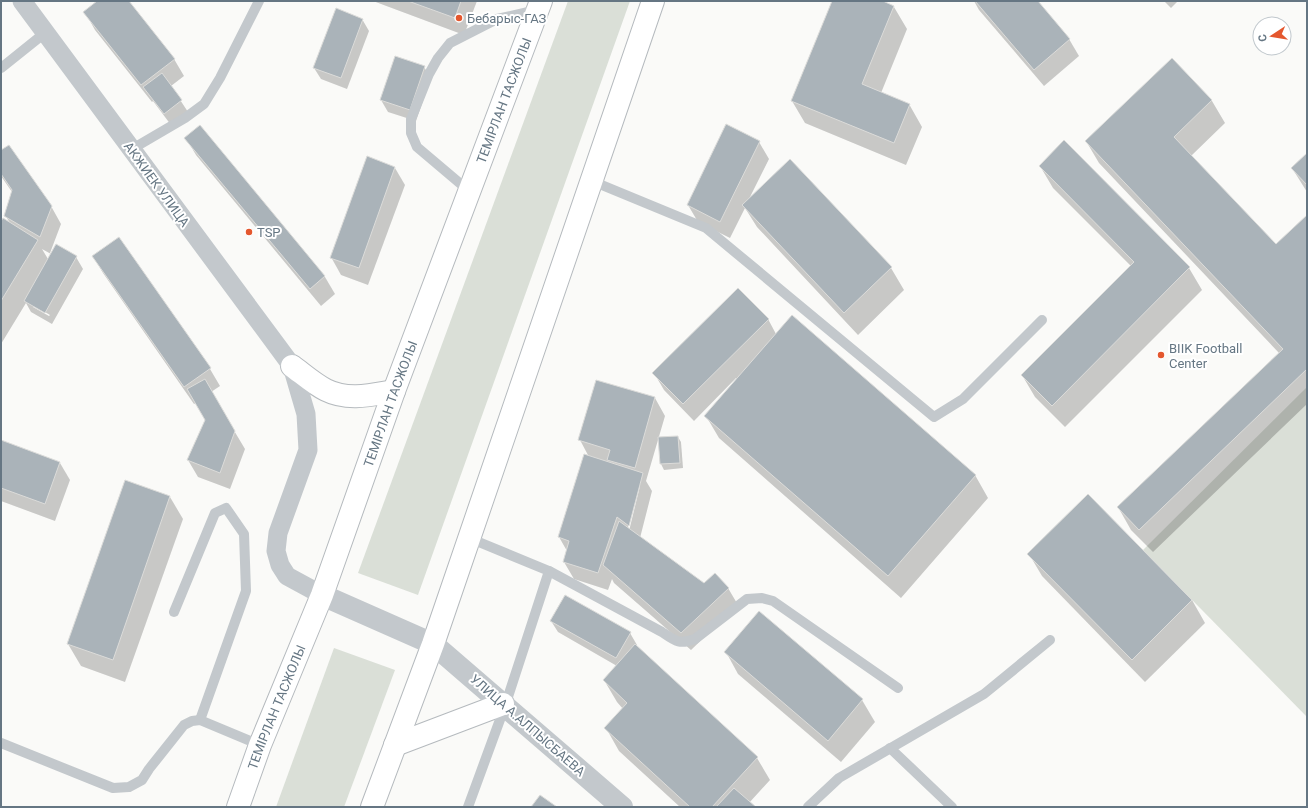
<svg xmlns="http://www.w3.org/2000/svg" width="1308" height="808" viewBox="0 0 1308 808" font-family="Roboto,sans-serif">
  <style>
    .green { fill: #dadfd7 }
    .shadow { fill: #0003; fill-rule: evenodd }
    .building { fill: #aab3b9; stroke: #dcdcda }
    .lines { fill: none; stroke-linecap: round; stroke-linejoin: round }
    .primary-casing { stroke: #b5babe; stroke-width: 24 }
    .service { stroke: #c3c8cc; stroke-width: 10 }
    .minor { stroke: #c3c8cc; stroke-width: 19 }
    .tertiary { stroke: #c3c8cc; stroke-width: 22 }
    .primary { stroke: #fff; stroke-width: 22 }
    .poi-dot { fill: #e4572e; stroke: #fff; stroke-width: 1.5 }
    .labels { text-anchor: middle; stroke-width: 4; stroke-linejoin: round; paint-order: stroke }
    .poi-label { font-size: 13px; fill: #657683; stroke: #fff; text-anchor: start }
    .street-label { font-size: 13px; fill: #657683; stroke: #fff }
  </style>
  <rect width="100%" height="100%" fill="#fafaf8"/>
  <!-- green -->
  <g class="green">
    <polygon points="568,1 630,1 418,595 358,573"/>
    <polygon points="1307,387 1307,717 1143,550"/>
    <polygon points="334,648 395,670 344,807 276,807"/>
  </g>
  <!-- shadow -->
  <g class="shadow">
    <polygon points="99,1 127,1 174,59 184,76 171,86 188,112 171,125 153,101 152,102 95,30 85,12"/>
    <polygon points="373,1 477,1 464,35"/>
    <polygon points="833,1 880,1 894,7 907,29 881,93 909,104 922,127 906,165 805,123 792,101"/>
    <polygon points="974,1 1036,1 1069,39 1079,56 1044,86 979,10"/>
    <polygon points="1164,1 1178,1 1171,8"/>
    <polygon points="362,19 369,31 347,89 321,79 314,68"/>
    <polygon points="1172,59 1212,101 1225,123 1191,156 1276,246 1307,216 1307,404 1153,552 1131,530 1118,507 1279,353 1099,163 1086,141"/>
    <polygon points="424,67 431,78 416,121 388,112 381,100"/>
    <polygon points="200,126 325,277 335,294 321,306 196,155 186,138"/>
    <polygon points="759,142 769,159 749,199 790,161 891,268 904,290 858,335 757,227 745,208 730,238 698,222 688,205"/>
    <path d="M1 152 51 206 61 224 50 253 76 257 83 269 52 324 31 312 26 303 1 344V223H10L5 215 12 192 1 176ZM42 249 51 254 48 259ZM33 305 50 315 49 316 33 307Z"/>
    <polygon points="1307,154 1307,192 1292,168"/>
    <polygon points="1040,166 1189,268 1202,290 1065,427 1035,397 1022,375 1131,266 1053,188"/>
    <polygon points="395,168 405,185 368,285 341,275 331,257"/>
    <polygon points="119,238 210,369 220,386 211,392 245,449 230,489 198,477 188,460 206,420 196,403 194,404 103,273 93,256"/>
    <polygon points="768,319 776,334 975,475 988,498 901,598 719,438 706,416 737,379 736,378 694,421 664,390 654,373"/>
    <path d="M655 398 665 416 646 481 652 491 640 538 704 585 728 588 738 605 691 650 614 583 612 579 608 590 574 579 564 562 567 551 559 537 585 456 589 457 580 440ZM638 486H640L629 531H627Z"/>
    <polygon points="678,437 681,442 683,468 664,470 661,464 659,438"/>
    <polygon points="1,441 60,463 70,480 55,521 1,501"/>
    <polygon points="170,497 183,519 125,682 81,666 68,644"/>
    <polygon points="1029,554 1192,600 1205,623 1145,682 1042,576"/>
    <polygon points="551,621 630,633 637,645 636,646 757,758 770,780 749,803 754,807 680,807 619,751 606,728 623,709 617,702 604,680 617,666 558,632"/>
    <polygon points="726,652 862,700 875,722 841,762 738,674"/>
  </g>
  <!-- building -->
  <g class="building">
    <polygon points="97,1 129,1 175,59 141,85 83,12"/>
    <polygon points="408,1 461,1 455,18"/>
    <polygon points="832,1 883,1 894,6 862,84 910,104 894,143 791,101"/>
    <polygon points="975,1 1038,1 1070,39 1034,70"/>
    <polygon points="336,8 363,19 341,78 313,68"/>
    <polygon points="395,56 425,66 410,110 380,100"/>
    <polygon points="1172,58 1212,100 1174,137 1276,244 1307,215 1307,369 1139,530 1117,507 1283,349 1085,141"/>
    <polygon points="162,73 182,100 164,114 143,87"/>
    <polygon points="726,124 760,141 720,222 687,205"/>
    <polygon points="200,125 325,276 310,289 184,138"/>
    <polygon points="1064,140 1190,267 1052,406 1021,375 1134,262 1039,166"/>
    <polygon points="9,145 52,206 40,237 4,216 12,190 1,174 1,150"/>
    <polygon points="1307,153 1307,185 1291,168"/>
    <polygon points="367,156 395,167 359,268 330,258"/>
    <polygon points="790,159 892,267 844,313 742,205"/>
    <polygon points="3,218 38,240 1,301 1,221"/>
    <polygon points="119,237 211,368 184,387 92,256"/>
    <polygon points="56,244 77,256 45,313 24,301"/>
    <polygon points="738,288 769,319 683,404 652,373"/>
    <polygon points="792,315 976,475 888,576 704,416"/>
    <polygon points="205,379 235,431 220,473 187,460 205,420 187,389"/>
    <polygon points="596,380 655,397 635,468 607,460 610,450 578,440"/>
    <polygon points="678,436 680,463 660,464 658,437"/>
    <polygon points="1,440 60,462 45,504 1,488"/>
    <polygon points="584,454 643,473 629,526 617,517 598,573 563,562 569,541 558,537"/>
    <polygon points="125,480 170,496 113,660 67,644"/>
    <polygon points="1088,494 1192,600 1132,660 1027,554"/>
    <polygon points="619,521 704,583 715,573 729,588 681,633 603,565"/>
    <polygon points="565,595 631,632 616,658 550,621"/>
    <polygon points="759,611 863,699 828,741 724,652"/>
    <polygon points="635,644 758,757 712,807 690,807 604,728 627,703 603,680"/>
    <polygon points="734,788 756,807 716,807"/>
    <polygon points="540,795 557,807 531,807"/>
  </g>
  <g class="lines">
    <!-- primary casing -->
    <g class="primary-casing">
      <g id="primary">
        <path d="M292 366C303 374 314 384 326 390 348 401 371 395 394 391"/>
        <polyline points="395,745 503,704"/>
        <path id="s1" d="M238 807 260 745 322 595 394 391 541 1"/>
        <polyline points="372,807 433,644 653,1"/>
      </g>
    </g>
    <!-- service -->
    <g class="service">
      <polyline points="1,68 46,32"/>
      <polyline points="132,149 185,118 204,104 220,78 259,1"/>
      <polyline points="592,181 706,228 934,417 963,399 1042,320"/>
      <polyline points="469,191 417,147 411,133 411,119 429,74 438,58 450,43 497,19 537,10"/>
      <path d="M549 571 662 632C675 641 679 645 695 639L747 599 762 598 773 601 898 688"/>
      <polyline points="174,612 215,513 226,508 244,534 246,591 200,720"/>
      <polyline points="1,743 113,788 129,787 142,780 149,769 184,725 192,721 200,720 260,745"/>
      <polyline points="890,748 952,807"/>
      <polyline points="468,807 505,706 549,571 469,538"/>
      <polyline points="808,807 839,778 984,694 1050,640"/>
    </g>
    <!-- minor -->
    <polyline class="minor" points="22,1 292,366 306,414 308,450 278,533 276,551 280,565 287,576 322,595"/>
    <!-- tertiary -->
    <polyline class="tertiary" points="322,595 433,644 622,807"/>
    <!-- primary -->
    <use href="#primary" class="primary"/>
  </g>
  <!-- markers -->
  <g class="poi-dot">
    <circle cx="459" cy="18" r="4"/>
    <circle cx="249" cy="232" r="4"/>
    <circle cx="1161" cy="355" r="4"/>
  </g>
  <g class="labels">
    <!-- poi labels -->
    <g class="poi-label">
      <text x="467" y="23">Бебарыс-ГАЗ</text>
      <text x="257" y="237">TSP</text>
      <text x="1169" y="353">BIIK Football<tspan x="1169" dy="15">Center</tspan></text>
    </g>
    <!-- street labels -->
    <g class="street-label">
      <text dy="5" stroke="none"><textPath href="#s1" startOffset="755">ТЕМІРЛАН ТАСЖОЛЫ</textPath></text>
      <text transform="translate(157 184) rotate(54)" y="5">АКЖИЕК УЛИЦА</text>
      <text dy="5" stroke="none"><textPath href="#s1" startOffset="431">ТЕМІРЛАН ТАСЖОЛЫ</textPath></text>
      <text dy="5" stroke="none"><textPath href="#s1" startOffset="107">ТЕМІРЛАН ТАСЖОЛЫ</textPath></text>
      <text transform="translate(528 725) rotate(41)" y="5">УЛИЦА А.АЛПЫСБАЕВА</text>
    </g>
  </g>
  <!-- border -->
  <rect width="1308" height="808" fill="none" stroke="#657683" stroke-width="4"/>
  <!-- north arrow -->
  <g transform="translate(1272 36) rotate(258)"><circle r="19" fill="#ffffff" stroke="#c1c8cd"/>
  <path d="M0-3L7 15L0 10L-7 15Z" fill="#e4572e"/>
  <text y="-6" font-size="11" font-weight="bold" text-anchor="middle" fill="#657683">С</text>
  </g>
</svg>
